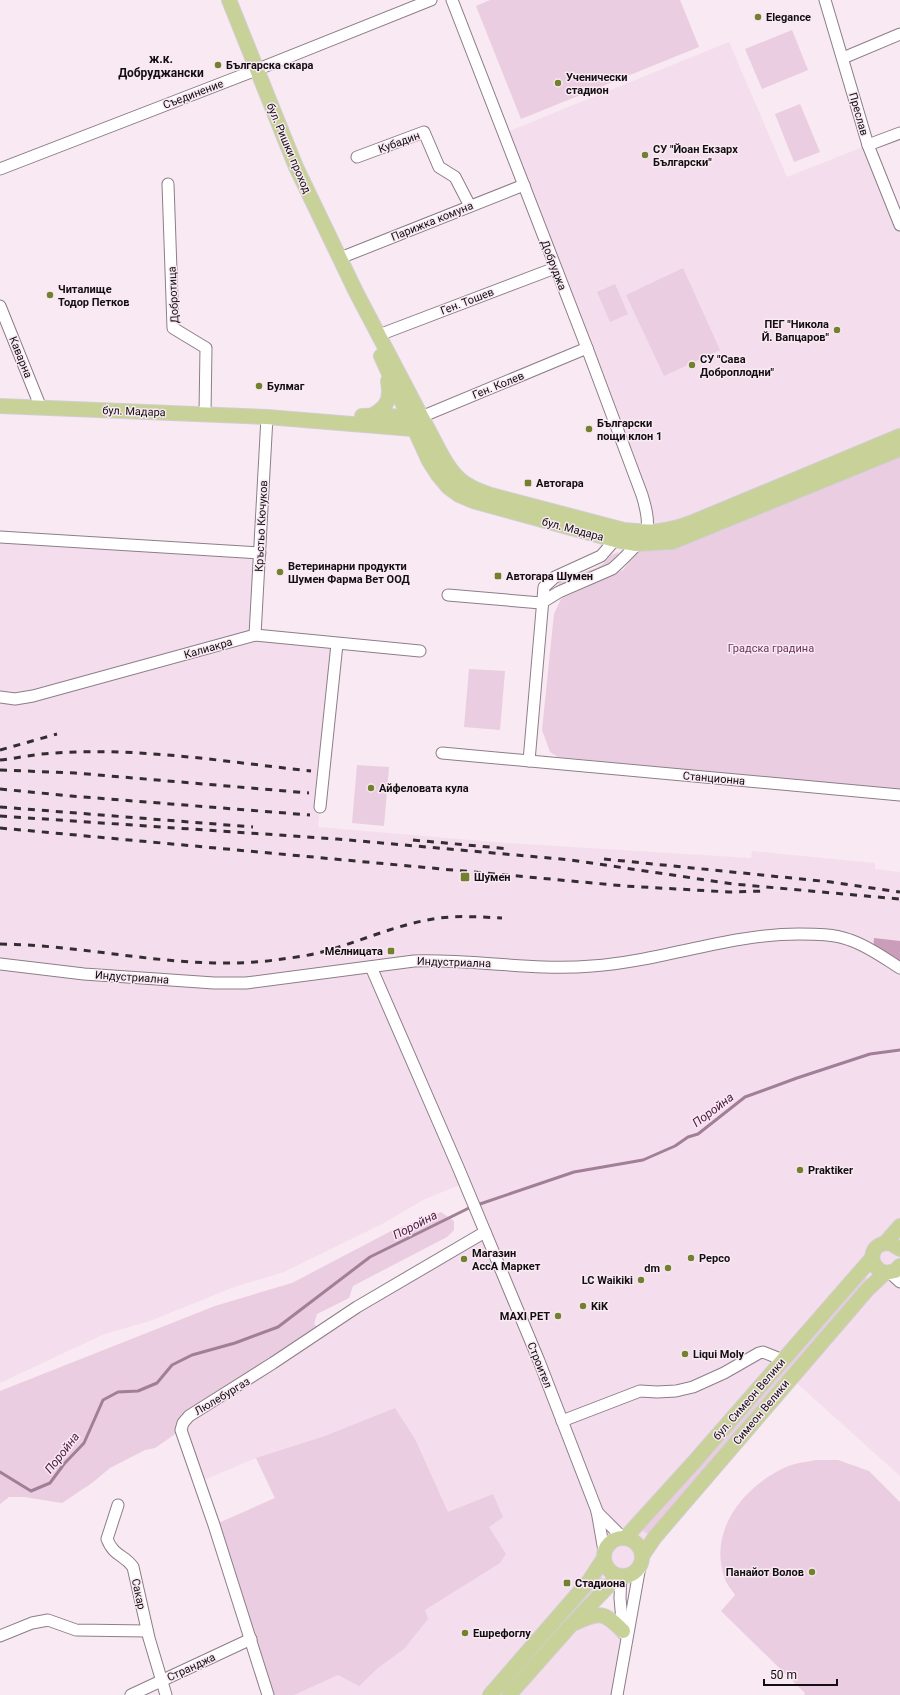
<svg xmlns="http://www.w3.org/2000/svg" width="900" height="1695" viewBox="0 0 900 1695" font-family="Roboto,sans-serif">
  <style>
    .built { fill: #f4deed }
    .green { fill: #eacde0 }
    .forest { fill: #ca9dbb }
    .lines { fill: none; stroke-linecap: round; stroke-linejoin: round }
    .stream { stroke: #a17f96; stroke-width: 3 }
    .minor-casing { stroke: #8c7e87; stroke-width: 13 }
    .major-casing { stroke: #d0cfcf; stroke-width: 16 }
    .minor { stroke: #fff; stroke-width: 11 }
    .major { stroke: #c7d198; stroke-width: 14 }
    .rail { stroke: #332d31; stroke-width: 3; stroke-dasharray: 7 7; stroke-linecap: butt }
    .poi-dot { fill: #73802e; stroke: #f8e9f2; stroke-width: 1.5 }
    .labels { text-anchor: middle; stroke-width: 3; stroke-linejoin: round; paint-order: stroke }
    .poi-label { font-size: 11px; font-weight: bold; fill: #130e11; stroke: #f8e9f2; text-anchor: start }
    .street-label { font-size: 11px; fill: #130e11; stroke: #f8e9f2 }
    .park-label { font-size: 11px; fill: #6d355e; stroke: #f8e9f2 }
    .neighbourhood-label { font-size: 12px; font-weight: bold; fill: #130e11; stroke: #f8e9f2 }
    .water-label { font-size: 12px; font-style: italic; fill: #4c163f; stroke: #f8e9f2 }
  </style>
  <rect width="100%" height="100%" fill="#f8e9f2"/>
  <!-- built -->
  <g class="built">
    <polygon points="729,42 787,177 868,145 900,225 900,436 679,527 646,532 647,513 504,133"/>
    <polygon points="0,537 260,553 255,635 337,644 318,827 506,843 751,858 752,851 875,863 875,869 900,872 900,1226 886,1242 900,1250 900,1476 791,1378 632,1574 614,1581 589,1616 623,1631 617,1695 268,1695 250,1509 275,1498 256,1458 199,1482 183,1423 485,1232 465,1183 425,1199 382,1224 284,1272 234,1287 150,1321 102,1335 0,1383"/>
  </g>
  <!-- green -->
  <g class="green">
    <polygon points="490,0 680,0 699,47 521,119 476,6"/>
    <polygon points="792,30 808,70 762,89 745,49"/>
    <polygon points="800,104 820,152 794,162 775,114"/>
    <polygon points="683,268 720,350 664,376 626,295"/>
    <polygon points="615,284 628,314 610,322 597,292"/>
    <polygon points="900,454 900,790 558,757 550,752 542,730 554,614 561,599 623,570 639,551 669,550"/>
    <path d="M619 552C608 575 579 574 560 586L558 584 562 580 596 568 603 564 611 555Z"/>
    <polygon points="469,669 505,671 500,730 464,727"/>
    <polygon points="357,765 389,767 384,826 352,823"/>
    <polygon points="441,1212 454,1221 454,1230 447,1237 353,1286 349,1298 317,1314 314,1324 322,1330 209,1403 181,1430 155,1448 145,1450 110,1468 92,1483 62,1503 24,1497 9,1497 0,1504 0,1391 215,1306 292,1283 393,1230"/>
    <polygon points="863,1275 870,1281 648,1534 641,1530"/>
    <polygon points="395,1408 415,1439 448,1512 493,1494 503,1517 489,1527 506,1554 500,1563 425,1610 428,1619 404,1649 378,1668 359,1686 338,1675 294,1695 268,1695 214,1525 275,1498 256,1458 325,1436"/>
    <path d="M816 1460H838L869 1471 900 1502V1695H804L805 1693 721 1611 735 1595C732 1590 727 1585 725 1579 707 1531 744 1486 786 1467 795 1463 807 1462 816 1460Z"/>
    <polygon points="600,1576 606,1581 506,1695 497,1695"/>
  </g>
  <!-- forest -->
  <polygon class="forest" points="874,938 900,941 900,968 873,951"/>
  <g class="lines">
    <!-- stream -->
    <g class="stream">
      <polyline points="477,1205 574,1172 643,1160 675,1146 688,1137 698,1134 745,1097 797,1078 870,1054 900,1050"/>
      <polyline points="0,1472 31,1491 50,1483 64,1464 84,1443 103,1400 118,1392 138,1391 157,1383 172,1365 192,1355 235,1343 278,1327 370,1257 471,1207"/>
    </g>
    <!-- minor casing -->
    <g class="minor-casing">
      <g id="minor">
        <path d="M452 0 587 348 642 495C645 505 650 522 646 532 644 539 618 564 612 569L559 592 541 603"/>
        <polyline points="825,0 868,145 900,225"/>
        <polyline points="843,58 900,34"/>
        <polyline points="868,145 900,133"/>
        <polyline points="357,157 424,132 439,167 455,177 470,206"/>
        <polyline points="0,169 256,70 431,0"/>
        <polyline points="168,184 173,328 206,348 205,413"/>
        <polyline points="340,258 524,185"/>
        <polyline points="0,306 41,408"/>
        <polyline points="379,335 555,268"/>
        <polyline points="414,418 421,417 587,348"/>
        <polyline points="0,537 260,553"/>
        <polyline points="448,595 541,603"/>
        <polyline points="255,635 267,417"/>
        <polyline points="0,697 15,699 33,696 255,635 420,651"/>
        <polyline points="442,753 900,795"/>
        <polyline points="529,761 544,587 555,577 601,556 620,534"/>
        <polyline points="320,807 337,644"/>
        <path d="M0 964 84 974 214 983H246L414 961C473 959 533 971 592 966 662 961 729 934 799 934 815 934 834 934 850 940 868 946 884 958 900 968"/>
        <polyline points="371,967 458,1167 539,1361 597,1511 604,1551"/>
        <polyline points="890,1273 900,1282"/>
        <polyline points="562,1421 640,1391 657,1392 676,1391 693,1387 724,1373 759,1353 763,1352 783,1360"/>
        <path d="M118 1505 107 1539C114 1557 124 1554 133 1567L149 1638 166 1695"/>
        <polyline points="597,1512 622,1537"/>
        <polyline points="621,1576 620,1598 623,1633"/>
        <polyline points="0,1636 32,1623 48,1620 76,1630 147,1631"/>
        <polyline points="131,1695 251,1639"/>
        <polyline points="268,1695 214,1525 181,1430 183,1423 189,1416 273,1363 357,1307 485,1232"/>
        <polyline points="617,1695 640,1566"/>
      </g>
    </g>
    <!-- major casing -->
    <g class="major-casing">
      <g id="major">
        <path d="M229 0 296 167 356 292 440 452C454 478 463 486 491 495L624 530C650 533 668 532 693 522L900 436"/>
        <polyline points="381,356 429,461 438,475 448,487 459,495 473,501 615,540 636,544 672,542 900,449"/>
        <polyline points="0,406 267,417 413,429"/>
        <path d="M362 416C379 416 398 414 414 421"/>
        <path d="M371 416C388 407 391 399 388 381"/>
        <polyline points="886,1242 900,1226"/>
        <path d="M900 1249 890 1243C869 1242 866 1266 885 1273L895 1271 900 1266"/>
        <circle cx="623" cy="1557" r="19"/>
        <polyline points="625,1538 695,1461 872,1258"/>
        <polyline points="642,1556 655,1537 867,1290 885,1273"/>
        <path d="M575 1623C600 1611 604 1612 623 1631"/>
        <polyline points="490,1695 589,1581 604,1558"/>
        <polyline points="509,1695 571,1625 618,1576"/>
      </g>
    </g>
    <!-- minor -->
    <use href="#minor" class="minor"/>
    <!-- major -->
    <use href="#major" class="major"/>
    <!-- rail -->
    <g class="rail">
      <polyline points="0,750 57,734"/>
      <path d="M0 760C18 758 36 754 54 753 139 747 227 762 311 771"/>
      <polyline points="0,770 75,773 309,793"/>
      <polyline points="0,789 71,796 310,815"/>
      <polyline points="0,807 253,827"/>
      <polyline points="0,816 337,839 571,860 733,884 900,899"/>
      <polyline points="0,828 625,886 729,892 765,891"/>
      <polyline points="413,840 510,849"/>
      <polyline points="604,859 831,882 900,892"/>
      <path d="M0 944C92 945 183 972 275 960 290 958 307 956 322 952 359 942 395 925 433 919 456 915 479 917 502 918"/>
    </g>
  </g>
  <!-- markers -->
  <g class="poi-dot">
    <circle cx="758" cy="17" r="4"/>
    <circle cx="218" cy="65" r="4"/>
    <circle cx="558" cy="83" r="4"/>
    <circle cx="645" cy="155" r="4"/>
    <circle cx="50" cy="295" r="4"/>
    <circle cx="837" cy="330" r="4"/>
    <circle cx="692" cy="365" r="4"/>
    <circle cx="259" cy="386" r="4"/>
    <circle cx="589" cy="429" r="4"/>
    <rect x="524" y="479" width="8" height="8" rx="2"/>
    <circle cx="280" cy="572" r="4"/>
    <rect x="494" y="572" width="8" height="8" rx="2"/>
    <circle cx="371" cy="788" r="4"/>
    <rect x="460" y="872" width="10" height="10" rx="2"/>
    <rect x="387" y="947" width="8" height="8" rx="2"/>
    <circle cx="800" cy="1170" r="4"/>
    <circle cx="691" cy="1258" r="4"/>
    <circle cx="464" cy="1259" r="4"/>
    <circle cx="668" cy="1268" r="4"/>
    <circle cx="641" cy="1280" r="4"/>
    <circle cx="583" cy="1306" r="4"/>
    <circle cx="558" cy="1316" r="4"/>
    <circle cx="685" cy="1354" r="4"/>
    <circle cx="812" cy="1572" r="4"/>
    <rect x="563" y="1579" width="8" height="8" rx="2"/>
    <circle cx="465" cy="1633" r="4"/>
  </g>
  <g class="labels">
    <!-- poi labels -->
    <g class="poi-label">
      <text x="766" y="21">Elegance</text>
      <text x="226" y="69">Българска скара</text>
      <text x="566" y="81">Ученически<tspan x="566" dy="13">стадион</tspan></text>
      <text x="653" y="153">СУ "Йоан Екзарх<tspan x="653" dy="13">Български"</tspan></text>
      <text x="58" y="293">Читалище<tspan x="58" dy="13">Тодор Петков</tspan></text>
      <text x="829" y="328" text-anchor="end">ПЕГ "Никола<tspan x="829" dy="13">Й. Вапцаров"</tspan></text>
      <text x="700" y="363">СУ "Сава<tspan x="700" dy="13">Доброплодни"</tspan></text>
      <text x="267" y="390">Булмаг</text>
      <text x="597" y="427">Български<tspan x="597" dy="13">пощи клон 1</tspan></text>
      <text x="536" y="487">Автогара</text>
      <text x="288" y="570">Ветеринарни продукти<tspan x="288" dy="13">Шумен Фарма Вет ООД</tspan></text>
      <text x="506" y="580">Автогара Шумен</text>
      <text x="379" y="792">Айфеловата кула</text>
      <text x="474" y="881">Шумен</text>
      <text x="383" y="955" text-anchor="end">Мелницата</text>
      <text x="808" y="1174">Praktiker</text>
      <text x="472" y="1257">Магазин<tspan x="472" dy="13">АссА Маркет</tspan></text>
      <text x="699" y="1262">Pepco</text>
      <text x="660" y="1272" text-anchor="end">dm</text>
      <text x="633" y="1284" text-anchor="end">LC Waikiki</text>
      <text x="591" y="1310">KiK</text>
      <text x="550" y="1320" text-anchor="end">MAXI PET</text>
      <text x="693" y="1358">Liqui Moly</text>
      <text x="804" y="1576" text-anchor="end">Панайот Волов</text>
      <text x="575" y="1587">Стадиона</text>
      <text x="473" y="1637">Ешрефоглу</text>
    </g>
    <!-- street labels -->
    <g class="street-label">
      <text transform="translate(193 94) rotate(-21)" y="4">Съединение</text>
      <text transform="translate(859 114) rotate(74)" y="4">Преслав</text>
      <text transform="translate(399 142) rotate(-20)" y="4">Кубадин</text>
      <text transform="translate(289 148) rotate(67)" y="4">бул. Ришки проход</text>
      <text transform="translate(432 221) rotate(-22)" y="4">Парижка комуна</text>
      <text transform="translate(554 265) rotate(69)" y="4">Добруджа</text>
      <text transform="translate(173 295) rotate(-93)" y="4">Добротица</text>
      <text transform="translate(467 301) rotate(-21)" y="4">Ген. Тошев</text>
      <text transform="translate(21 357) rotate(68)" y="4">Каварна</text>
      <text transform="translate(498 385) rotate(-22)" y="4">Ген. Колев</text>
      <text transform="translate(134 411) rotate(2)" y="4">бул. Мадара</text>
      <text transform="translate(261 526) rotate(-87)" y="4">Кръстьо Кючуков</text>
      <text transform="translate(573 529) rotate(15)" y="4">бул. Мадара</text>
      <text transform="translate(208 648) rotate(-16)" y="4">Калиакра</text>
      <text transform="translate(714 778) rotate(5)" y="4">Станционна</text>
      <text transform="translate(454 962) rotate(2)" y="4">Индустриална</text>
      <text transform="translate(132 977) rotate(4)" y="4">Индустриална</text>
      <text transform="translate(540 1365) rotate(68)" y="4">Строител</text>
      <text transform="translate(222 1396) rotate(-31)" y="4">Люлебургаз</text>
      <text transform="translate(749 1399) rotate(-49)" y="4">бул. Симеон Велики</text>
      <text transform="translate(761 1412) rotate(-50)" y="4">Симеон Велики</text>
      <text transform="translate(139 1594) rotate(78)" y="4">Сакар</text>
      <text transform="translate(191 1667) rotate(-25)" y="4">Странджа</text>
    </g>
    <!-- park labels -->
    <g class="park-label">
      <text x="771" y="652">Градска градина</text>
    </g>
    <!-- neighbourhood labels -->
    <g class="neighbourhood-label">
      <text x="161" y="63">ж.к.<tspan x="161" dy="14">Добруджански</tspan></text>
    </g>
    <!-- water labels -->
    <g class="water-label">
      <text transform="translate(713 1110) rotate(-37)" y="4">Поройна</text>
      <text transform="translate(415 1225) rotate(-27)" y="4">Поройна</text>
      <text transform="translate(62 1453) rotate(-52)" y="4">Поройна</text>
    </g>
  </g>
  <!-- scale -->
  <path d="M764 1679v6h73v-6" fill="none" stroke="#130e11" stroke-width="2"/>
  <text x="770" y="1679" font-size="12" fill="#130e11" stroke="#f8e9f2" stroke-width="3" paint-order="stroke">50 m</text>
</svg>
